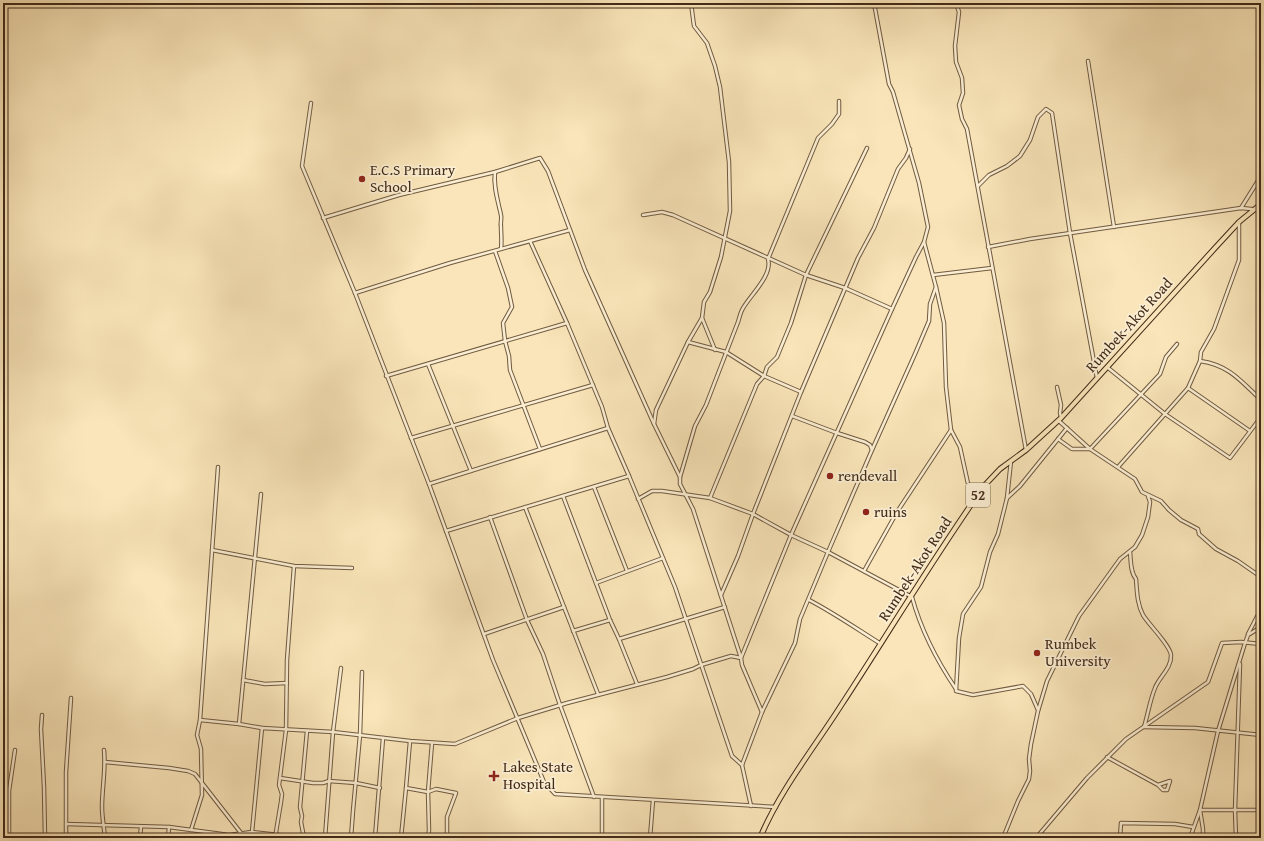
<svg xmlns="http://www.w3.org/2000/svg" width="1264" height="841" viewBox="0 0 1264 841" font-family="'Gentium Book Plus',serif">
  <style>
    .lines { fill: none; stroke-linecap: round; stroke-linejoin: round }
    .street-casing { stroke: #705a41; stroke-width: 4.5 }
    .primary-casing { stroke: #432b19; stroke-width: 6 }
    .street { stroke: #fbeed2; stroke-width: 2.5 }
    .primary { stroke: #f9e5b9; stroke-width: 4 }
    .poi-dot { fill: #8f2418; stroke: #fbeed2; stroke-width: 1.5 }
    .labels { text-anchor: middle; stroke-width: 3.5; stroke-linejoin: round; paint-order: stroke }
    .shield { fill: #fbeed2; stroke: #7a6650; stroke-width: 1 }
    .shield-label { font-size: 14px; font-weight: bold; fill: #432b19 }
    .poi-label { font-size: 15px; fill: #432b19; stroke: #fbeed2; text-anchor: start }
    .street-label { font-size: 15px; fill: #432b19; stroke: #fbeed2 }
  </style>
  <rect width="100%" height="100%" fill="#f9e5b9"/>
  <filter id="stains"><feTurbulence type="fractalNoise" baseFrequency=".005" numOctaves="4"/><feColorMatrix values="0 0 0 0 .2 0 0 0 0 .09 0 0 0 0 .02 0 0 0 .5 -.17"/></filter>
  <radialGradient id="worn" r=".72"><stop offset=".6" stop-color="#630" stop-opacity="0"/><stop offset="1" stop-color="#630" stop-opacity=".3"/></radialGradient>
  <g class="lines">
    <!-- street casing -->
    <g class="street-casing">
      <g id="street">
        <polyline points="874,3 889,84 893,92 919,183 928,227 924,242 936,287 944,323 946,387 951,430 960,447 972,502"/>
        <polyline points="956,3 959,12 955,46 956,62 962,78 963,93 959,105 962,119 967,129 1026,450"/>
        <polyline points="1088,61 1114,227"/>
        <polyline points="311,103 302,166 355,293 429,484 493,660 544,782 555,794 776,807"/>
        <path d="M495 172C493 186 498 201 501 215 502 219 500 223 501 227 501 235 502 241 501 249"/>
        <polyline points="978,186 989,175 1007,166 1020,156 1030,140 1038,117 1046,109 1052,113 1070,233 1097,378"/>
        <polyline points="1241,208 1261,176"/>
        <polyline points="643,215 662,212 673,215 806,275 845,288 892,309"/>
        <polyline points="323,218 399,195 495,172 540,158 548,171 585,270 654,424 680,477 680,484 693,509 741,658 742,665 762,712"/>
        <polyline points="988,247 1030,239 1241,208 1261,210"/>
        <polyline points="495,251 508,288 512,307 503,323 505,341 509,356 510,370 540,449"/>
        <polyline points="933,275 992,268"/>
        <polyline points="355,293 450,263 570,230"/>
        <polyline points="702,318 715,350"/>
        <polyline points="688,342 726,352 764,376 801,392"/>
        <path d="M1200 361C1229 365 1241 381 1261 400"/>
        <polyline points="428,364 471,471"/>
        <polyline points="1107,367 1165,414 1230,458 1261,417"/>
        <polyline points="386,376 567,323"/>
        <polyline points="1057,387 1061,405 1060,413 1061,417"/>
        <polyline points="1188,388 1250,431"/>
        <polyline points="792,416 837,433 865,442 870,445 872,450"/>
        <polyline points="1059,421 1090,449 1135,479 1142,492 1161,501 1169,510 1181,520 1198,529 1199,534 1216,549 1238,561 1261,577"/>
        <polyline points="654,424 656,410 688,342 702,318 704,302 710,292 721,257 730,211 729,162 720,87 715,66 707,43 694,26 691,3"/>
        <polyline points="411,438 593,385"/>
        <polyline points="1058,439 1072,449 1090,449 1160,374 1166,357 1177,344"/>
        <polyline points="1011,461 1007,498 998,534 990,552 981,587 963,614 959,638 956,691 973,695 1023,686 1031,694 1038,710"/>
        <polyline points="1118,467 1188,388 1200,361 1201,352 1214,329 1239,260 1239,223"/>
        <polyline points="629,476 675,587 732,756 742,765"/>
        <path d="M680 477 695 426 706 405 738 322C739 319 740 314 742 310 749 296 773 276 768 259L818 138 832 124 839 114V101"/>
        <polyline points="429,484 608,428"/>
        <polyline points="594,487 627,571"/>
        <polyline points="563,496 610,620 619,639 637,684"/>
        <polyline points="710,498 757,384 764,376 767,367 777,357 791,323 806,275 867,148"/>
        <polyline points="1007,498 1020,486 1067,428"/>
        <path d="M638 499 652 491H662L710 498 753 514 791 535 828 552 912 597C921 630 937 661 956 689"/>
        <polyline points="525,507 598,694"/>
        <polyline points="490,517 527,620 543,654 560,705 594,797"/>
        <polyline points="446,531 629,476 608,428 602,407 567,323 530,241"/>
        <polyline points="212,550 294,566 352,568"/>
        <path d="M1130 552C1131 560 1130 572 1136 579 1137 591 1137 604 1143 615 1149 625 1170 645 1171 655 1172 668 1159 677 1155 688 1150 700 1148 714 1144 727L1195 728 1261 735"/>
        <polyline points="864,571 897,512 951,430"/>
        <polyline points="596,583 663,558"/>
        <polyline points="721,595 738,556 753,514 801,392 858,258 874,228 898,169 906,158 910,149"/>
        <path d="M809 600C834 613 857 629 881 644"/>
        <polyline points="573,631 610,620"/>
        <polyline points="484,634 564,607"/>
        <polyline points="1248,634 1261,609"/>
        <polyline points="619,639 725,607"/>
        <polyline points="243,680 265,684 287,683"/>
        <polyline points="42,715 41,729 44,787 45,838"/>
        <polyline points="200,720 239,724 262,728"/>
        <polyline points="239,724 261,494"/>
        <polyline points="410,741 406,788 428,792 429,830 428,838"/>
        <polyline points="432,743 428,792 436,789 456,793 447,817 447,838"/>
        <path d="M104 750C106 769 102 788 102 807 102 817 104 827 105 838"/>
        <polyline points="1107,757 1158,785 1170,781 1167,790 1163,790 1158,785"/>
        <polyline points="105,762 169,768 188,771 195,774 241,833"/>
        <polyline points="280,778 313,783 323,783 329,781 356,783 380,788"/>
        <polyline points="602,797 602,838"/>
        <polyline points="751,806 742,765 762,712 795,643 800,619 828,552 872,450 915,354 929,321 930,304 936,287"/>
        <polyline points="66,824 169,827 229,835 252,832 262,728 333,732 410,741 455,744 518,718 567,703 667,677 693,669 701,665 731,656 741,658 791,535 892,309 916,257 924,242"/>
        <polyline points="191,830 202,795 201,749 197,735 200,720 218,467"/>
        <polyline points="9,838 9,791 15,750"/>
        <polyline points="66,838 66,772 71,698"/>
        <polyline points="140,838 141,827"/>
        <polyline points="168,838 169,827"/>
        <polyline points="251,838 252,832 306,838"/>
        <polyline points="275,838 281,802 282,794 279,785 286,730 287,660 294,566"/>
        <polyline points="304,838 301,822 302,816 300,807 307,731"/>
        <polyline points="325,838 333,732 341,668"/>
        <polyline points="351,838 353,811 360,735 362,672"/>
        <polyline points="375,838 383,738"/>
        <polyline points="401,838 406,788"/>
        <polyline points="650,838 653,800"/>
        <polyline points="1003,838 1018,801 1029,779 1030,771 1029,759 1031,744 1038,711 1047,681 1079,616 1120,559 1135,547 1142,535 1148,517 1150,502 1148,496"/>
        <polyline points="1036,838 1087,778 1126,739 1208,682 1222,643 1241,642 1261,644"/>
        <polyline points="1120,838 1121,823 1175,824 1193,827"/>
        <polyline points="1190,838 1200,810 1218,731 1245,643 1248,635 1261,627"/>
        <polyline points="1203,838 1203,829 1200,810 1261,810"/>
        <polyline points="1236,838 1235,810 1240,664"/>
      </g>
    </g>
    <!-- primary casing -->
    <g class="primary-casing">
      <path id="primary" d="M760 838C780 790 814 748 842 704 889 632 934 557 984 486L1000 469 1026 450 1061 418 1215 248 1239 222 1261 204"/>
    </g>
    <!-- street -->
    <use href="#street" class="street"/>
    <!-- primary -->
    <use href="#primary" class="primary"/>
  </g>
  <!-- markers -->
  <g class="poi-dot">
    <circle cx="362" cy="179" r="4"/>
    <circle cx="830" cy="476" r="4"/>
    <circle cx="866" cy="512" r="4"/>
    <circle cx="1037" cy="653" r="4"/>
    <path d="M492 770h4v4h4v4h-4v4h-4v-4h-4v-4h4z"/>
  </g>
  <g class="labels">
    <!-- shield labels -->
    <rect class="shield" x="966" y="483" width="24" height="24" rx="3"/>
    <g class="shield-label">
      <text x="978" y="500">52</text>
    </g>
    <!-- poi labels -->
    <g class="poi-label">
      <text x="370" y="175">E.C.S Primary<tspan x="370" dy="17">School</tspan></text>
      <text x="838" y="481">rendevall</text>
      <text x="874" y="517">ruins</text>
      <text x="1045" y="649">Rumbek<tspan x="1045" dy="17">University</tspan></text>
      <text x="503" y="772">Lakes State<tspan x="503" dy="17">Hospital</tspan></text>
    </g>
    <!-- street labels -->
    <g class="street-label">
      <text transform="translate(1129 325) rotate(-48)" y="5">Rumbek-Akot Road</text>
      <text transform="translate(915 569) rotate(-57)" y="5">Rumbek-Akot Road</text>
    </g>
  </g>
  <!-- margin -->
  <rect width="1264" height="841" fill="none" stroke="#f9e5b9" stroke-width="16"/>
  <rect x="4" y="4" width="1256" height="833" fill="none" stroke="#432b19" stroke-width="2"/>
  <rect x="8" y="8" width="1248" height="825" fill="none" stroke="#432b19"/>
  <rect width="100%" height="100%" filter="url(#stains)"/>
  <rect width="100%" height="100%" fill="url(#worn)"/>
</svg>
